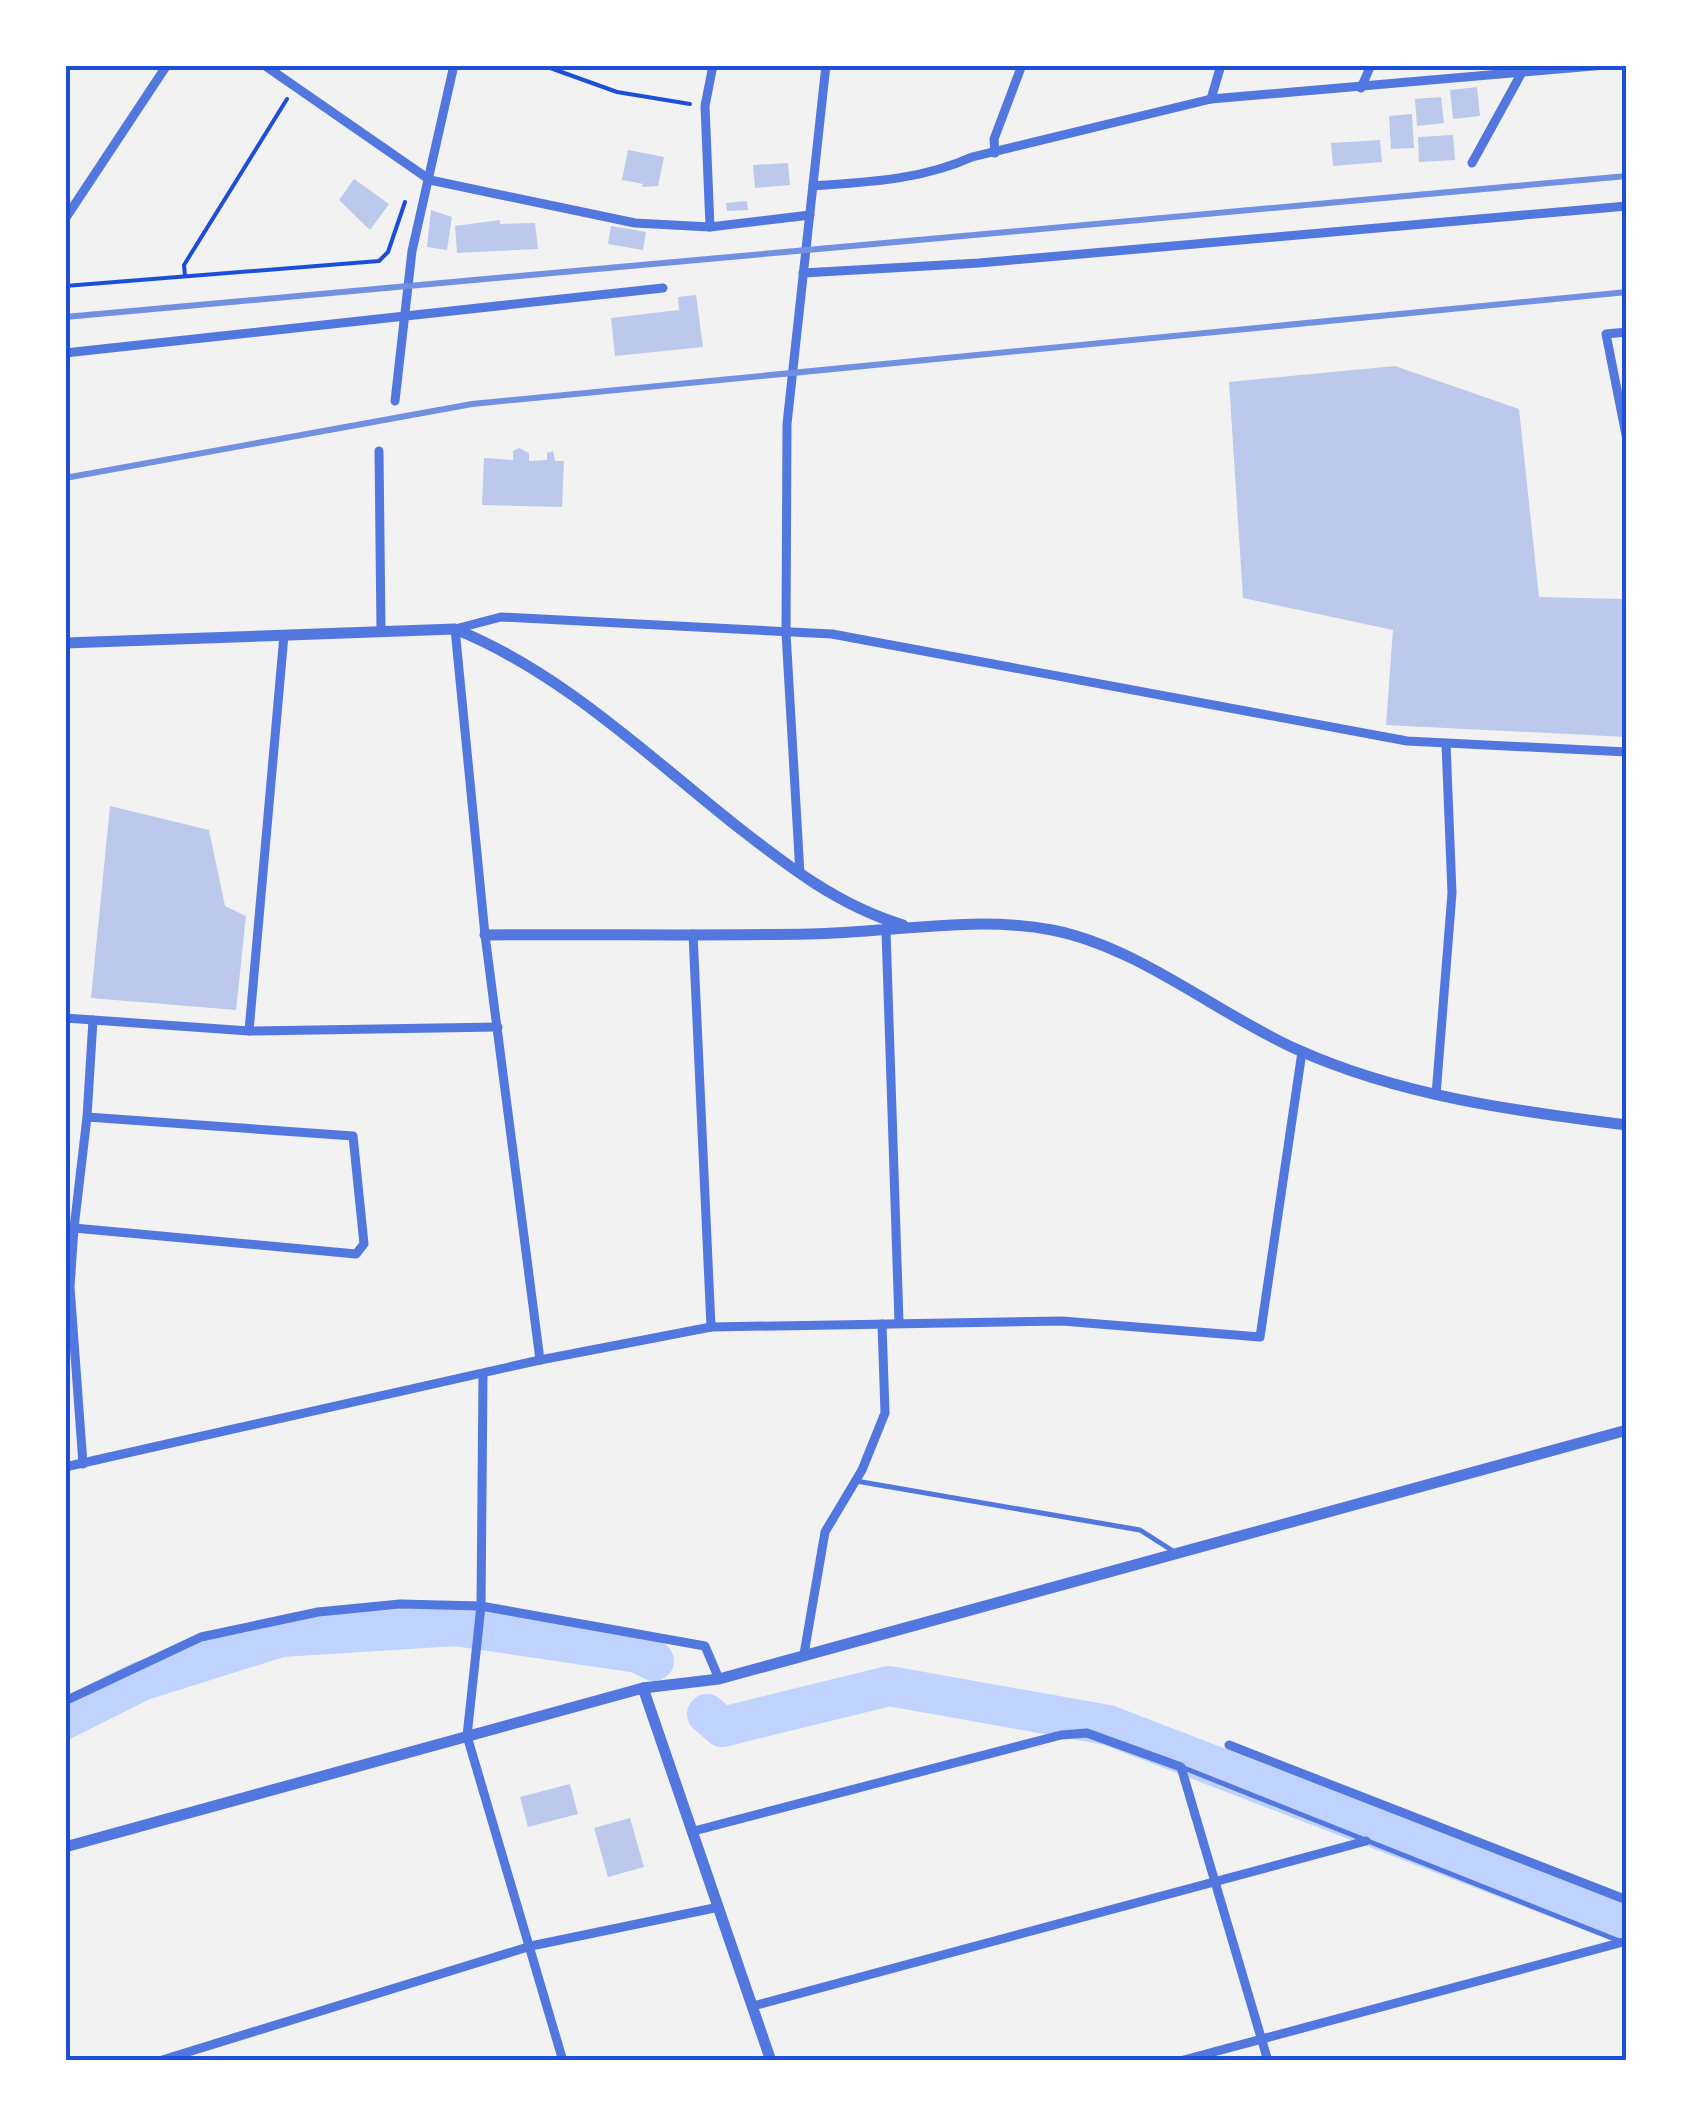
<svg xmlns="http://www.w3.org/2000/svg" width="1692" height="2126" viewBox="0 0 1692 2126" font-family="Overpass,sans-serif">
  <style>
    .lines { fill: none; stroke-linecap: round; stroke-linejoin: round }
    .river { stroke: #bfd3fe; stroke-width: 40 }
    .building { fill: #bdc9ec }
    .path { stroke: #1d4ed8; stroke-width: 4 }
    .service { stroke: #5277de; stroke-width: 5 }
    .minor { stroke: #5277de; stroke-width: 9 }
    .tertiary { stroke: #5277de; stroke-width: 11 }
    .rail { stroke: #7290e2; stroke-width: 6 }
    .neatline { fill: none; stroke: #1d4ed8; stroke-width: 4 }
  </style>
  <rect width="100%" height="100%" fill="#f2f2f2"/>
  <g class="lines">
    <!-- river -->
    <g class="river">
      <polyline points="707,1714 722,1727 889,1686 1108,1725 1627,1925"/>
      <polyline points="65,1719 141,1681 281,1637 455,1626 638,1653 654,1661"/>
    </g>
  </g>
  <!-- building -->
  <g class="building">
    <polygon points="1477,87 1480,116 1453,119 1450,90"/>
    <polygon points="1441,97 1444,123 1417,126 1415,99"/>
    <polygon points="1412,114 1414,148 1391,149 1389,116"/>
    <polygon points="1453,135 1455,160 1419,162 1418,137"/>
    <polygon points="1380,140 1382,162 1333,166 1331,143"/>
    <polygon points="628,150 664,157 658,186 642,187 643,184 622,180"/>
    <polygon points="788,163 790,185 755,188 753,165"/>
    <polygon points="354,179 389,204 370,230 339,200"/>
    <polygon points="747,201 748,210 727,211 726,203"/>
    <polygon points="431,210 452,217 447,250 427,247"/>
    <polygon points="500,220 500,224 535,223 538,249 457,253 455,226"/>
    <polygon points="611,226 646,232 643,250 608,244"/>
    <polygon points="696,295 703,347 615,356 611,318 679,310 678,297"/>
    <polygon points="1395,366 1519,409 1539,597 1627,599 1627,737 1386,725 1393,630 1243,598 1229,382"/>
    <polygon points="519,448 529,453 529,461 547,460 547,453 553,451 555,461 564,461 562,507 482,505 484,458 513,460 513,451"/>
    <polygon points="110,806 209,830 225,906 246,916 236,1010 91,998"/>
    <polygon points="570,1784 578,1814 528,1827 520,1797"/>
    <polygon points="630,1818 644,1867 608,1877 594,1828"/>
  </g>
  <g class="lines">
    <!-- path -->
    <g class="path">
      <polyline points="542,65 617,92 690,104"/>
      <polyline points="185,276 184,265 287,99"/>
      <polyline points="65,286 379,261 388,252 405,202"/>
    </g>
    <!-- service -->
    <g class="service">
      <polyline points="856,1481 1140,1530 1173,1551"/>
      <polyline points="1184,1768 1627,1944"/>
    </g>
    <!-- minor -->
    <g class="minor">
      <polyline points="264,65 430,180 635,223 710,227 810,215"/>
      <polyline points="1361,88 1371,65"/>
      <polyline points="1211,99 1221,65"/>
      <polyline points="995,153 994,139 1022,65"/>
      <polyline points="1472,163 1526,65"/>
      <path d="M813 186C868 182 921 180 972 157L1211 99 1605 65"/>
      <polyline points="65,219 167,65"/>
      <polyline points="710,227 705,106 713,65"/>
      <polyline points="803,273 979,263 1627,206"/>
      <polyline points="1627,332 1606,334 1627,440"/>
      <polyline points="65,353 663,288"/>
      <polyline points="395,401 412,251 454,65"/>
      <polyline points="379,451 381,630"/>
      <polyline points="800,874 786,633 787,424 826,65"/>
      <polyline points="886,931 899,1322"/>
      <polyline points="693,934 711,1327"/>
      <polyline points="65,1018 249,1031 498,1027"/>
      <polyline points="249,1031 284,635"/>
      <polyline points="1436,1095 1452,893 1446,744"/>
      <polyline points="87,1117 74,1228 356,1254 364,1244 353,1136 87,1117 93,1020"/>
      <polyline points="65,1226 74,1228 70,1287 83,1464"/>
      <polyline points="540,1360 485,935 455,629 501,617 832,634 1407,741 1627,752"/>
      <polyline points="483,1376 481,1606 467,1736 563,2061"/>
      <polyline points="65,1467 540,1360 711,1327 1062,1321 1260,1337 1302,1052"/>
      <polyline points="804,1654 825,1532 862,1470 885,1413 882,1324"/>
      <polyline points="65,1701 201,1637 318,1612 400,1604 481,1606 705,1646 719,1679"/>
      <polyline points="1229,1745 1627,1900"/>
      <polyline points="694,1831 1061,1735 1087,1733 1181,1767 1268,2061"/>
      <polyline points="753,2006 1366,1841"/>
      <polyline points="159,2061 531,1946 719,1907"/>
      <polyline points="1180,2061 1623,1942"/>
    </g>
    <!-- tertiary -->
    <g class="tertiary">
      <path d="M65 643 455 629C561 672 646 754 734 824 786 865 839 906 903 925"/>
      <path d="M485 935C593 934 702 936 810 934 890 933 972 915 1052 930 1139 947 1216 1013 1296 1049 1400 1096 1515 1111 1627 1125"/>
      <polyline points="643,1688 771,2061"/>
      <polyline points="65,1847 643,1688 719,1679 1627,1430"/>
    </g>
    <!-- rail -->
    <g class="rail">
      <polyline points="65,317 1627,176"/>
      <polyline points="65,478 472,404 1627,292"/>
    </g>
  </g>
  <!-- border -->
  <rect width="1692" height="2126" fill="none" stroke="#ffffff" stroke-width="135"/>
  <rect x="68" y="68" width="1556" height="1990" class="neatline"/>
</svg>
